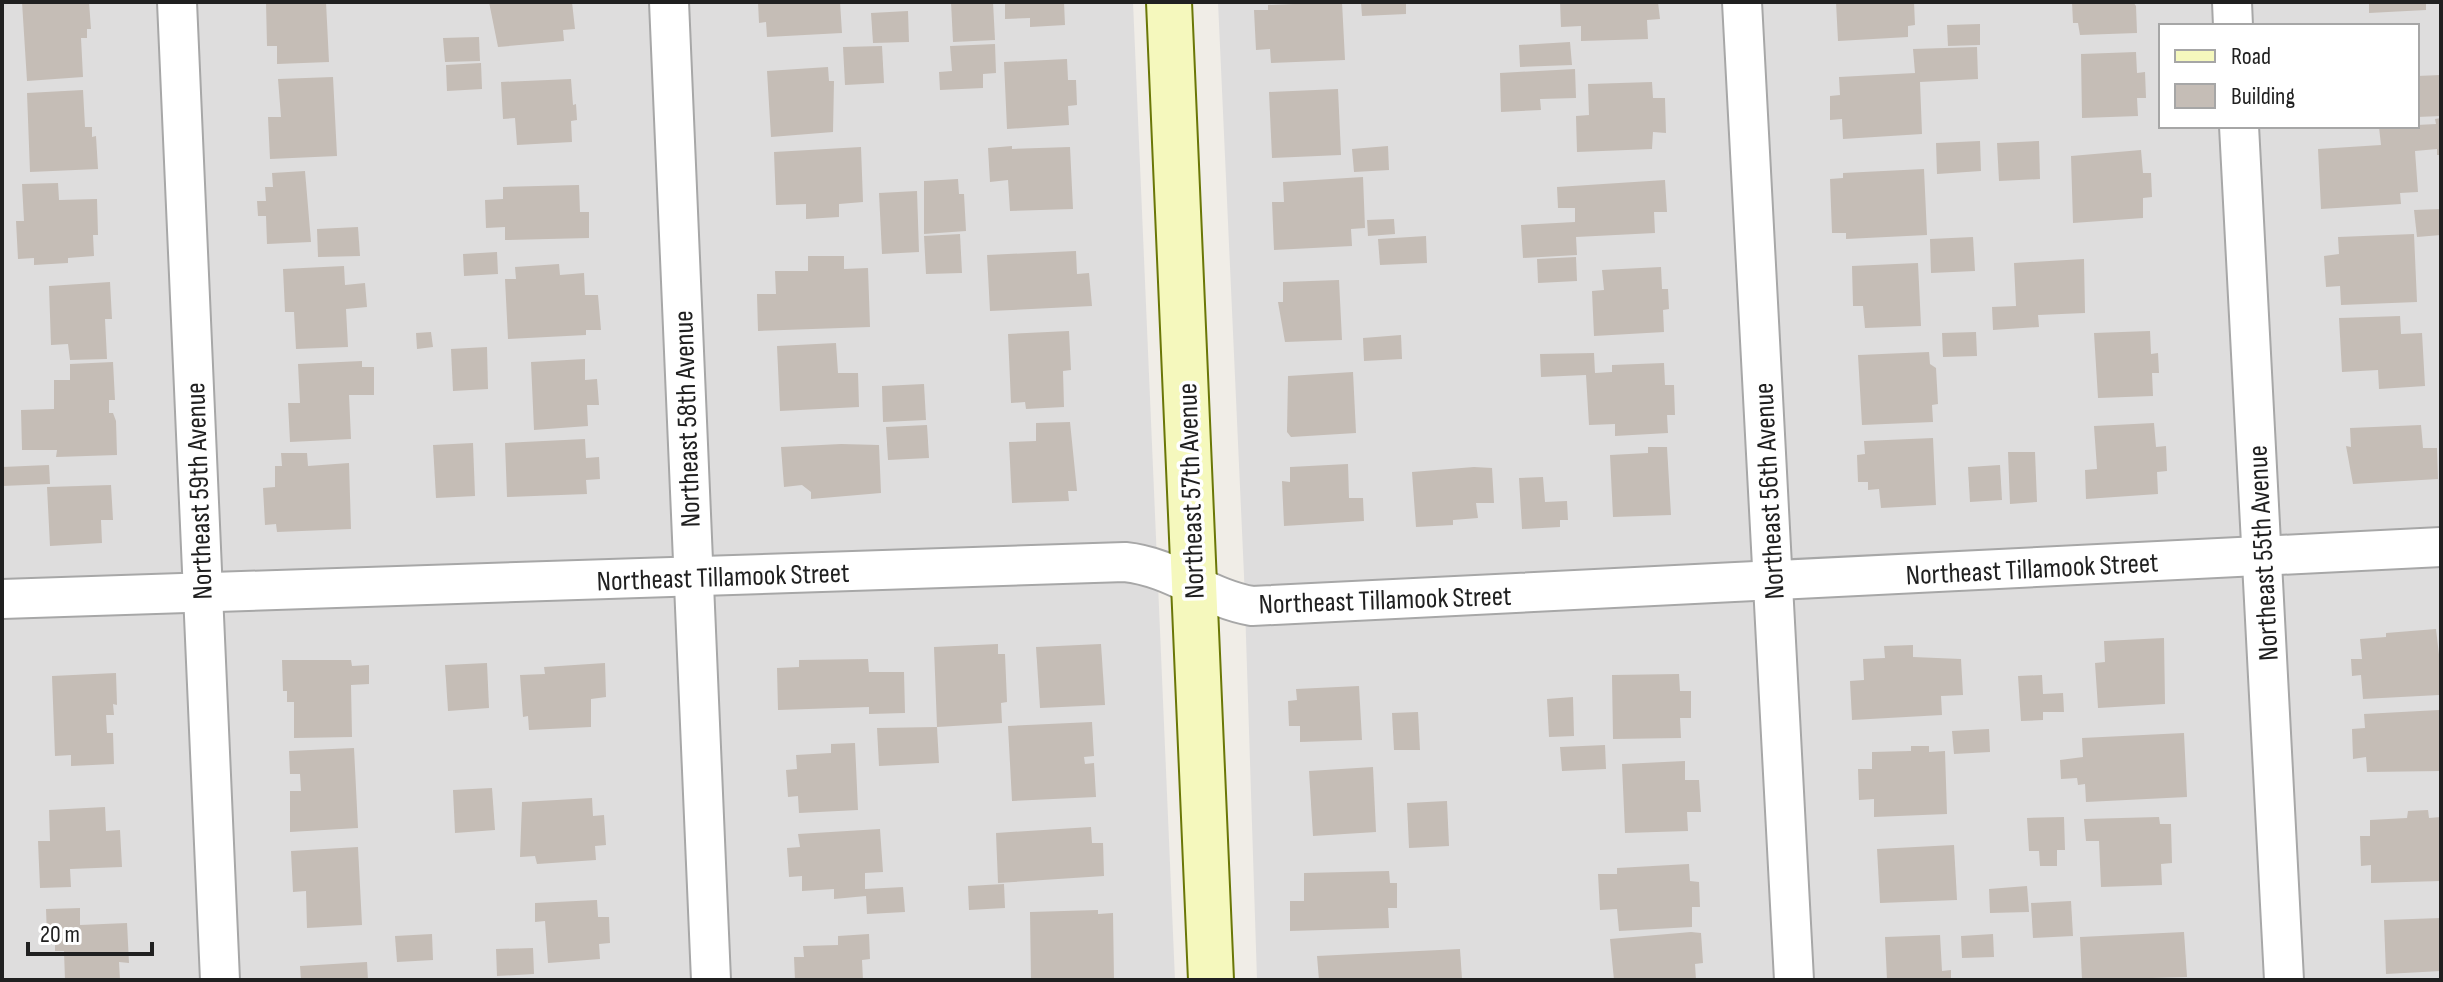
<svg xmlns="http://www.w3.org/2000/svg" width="2443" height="982" viewBox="0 0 2443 982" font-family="'Sofia Sans Condensed',sans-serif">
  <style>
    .residential { fill: #dedddd; fill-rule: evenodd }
    .building { fill: #c5bdb6 }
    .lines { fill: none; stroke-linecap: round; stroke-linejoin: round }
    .street-casing { stroke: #a7a7a7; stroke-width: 42 }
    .secondary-casing { stroke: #6a7707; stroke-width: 48 }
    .street { stroke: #fff; stroke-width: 38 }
    .secondary { stroke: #f5f8bd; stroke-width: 44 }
    .labels { text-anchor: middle; stroke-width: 7; stroke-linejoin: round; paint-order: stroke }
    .street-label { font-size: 28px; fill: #202020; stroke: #fff }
  </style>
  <rect width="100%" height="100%" fill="#f0ede7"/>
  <!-- residential -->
  <g class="residential">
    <polygon points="2,2 1133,2 1175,980 2,980"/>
    <path d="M1218 2H2441V980H1257L1244 575ZM2161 26H2417V126H2161Z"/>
  </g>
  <!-- building -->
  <g class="building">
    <polygon points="22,2 89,2 91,29 87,29 87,38 81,38 83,77 27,81"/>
    <polygon points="266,2 326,2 329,62 277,64 277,46 267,46"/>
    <polygon points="489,2 572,2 575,29 563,30 564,41 498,47"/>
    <polygon points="758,2 840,2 842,33 767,37 766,22 759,23"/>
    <polygon points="951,2 993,2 995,40 953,42"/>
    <polygon points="1005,2 1064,2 1065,25 1030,27 1030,18 1005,19"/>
    <polygon points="1342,2 1345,60 1271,63 1270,49 1256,50 1254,10 1268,10 1268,5"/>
    <polygon points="1361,2 1406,2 1406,14 1362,16"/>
    <polygon points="1560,2 1658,2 1660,19 1647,20 1648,39 1581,41 1581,26 1561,27"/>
    <polygon points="1836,2 1914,2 1915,25 1908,26 1908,37 1838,41"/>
    <polygon points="2072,2 2133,2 2136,6 2137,33 2080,35 2078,23 2073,23"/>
    <polygon points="2369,2 2426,2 2426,10 2369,13"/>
    <polygon points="908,11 909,42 873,43 871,13"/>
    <polygon points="1980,24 1980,45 1948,46 1947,25"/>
    <polygon points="479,37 480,61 445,62 443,38"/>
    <polygon points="1570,42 1572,65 1520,67 1519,45"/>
    <polygon points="995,44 996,73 983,74 983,88 940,90 939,72 952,71 950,46"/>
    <polygon points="882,46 884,83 845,85 843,47"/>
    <polygon points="1977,47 1978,79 1920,82 1922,134 1843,139 1842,119 1830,120 1830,96 1840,95 1839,77 1915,73 1913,49"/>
    <polygon points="2136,52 2137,73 2145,72 2146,98 2137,98 2138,116 2082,118 2081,54"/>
    <polygon points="1067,59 1068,80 1076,80 1077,105 1068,106 1069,125 1007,129 1004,62"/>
    <polygon points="481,63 482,89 447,91 446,65"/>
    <polygon points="828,67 829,81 834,81 833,132 771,137 767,71"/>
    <polygon points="1575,69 1576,98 1540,99 1541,110 1501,112 1500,73"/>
    <polygon points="2441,75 2441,116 2417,117 2417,76"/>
    <polygon points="333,77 337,156 270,159 268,117 281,117 278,79"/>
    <polygon points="571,79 573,105 576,104 577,120 571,121 572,142 517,145 515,118 503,119 501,82"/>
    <polygon points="1652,82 1653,98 1665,98 1666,133 1653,132 1652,149 1577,152 1576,116 1589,115 1588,84"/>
    <polygon points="1338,89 1341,155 1272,158 1269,92"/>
    <polygon points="83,90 85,127 92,127 92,137 96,136 98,169 30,172 27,93"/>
    <polygon points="2441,118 2441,155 2437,155 2437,149 2415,151 2418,192 2400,193 2401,204 2321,209 2318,149 2381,145 2379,127 2436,124 2435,119"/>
    <polygon points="1980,141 1981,171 1937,174 1936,143"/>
    <polygon points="2039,141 2040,179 1999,181 1997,143"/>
    <polygon points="1012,146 1012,149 1070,147 1073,209 1010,211 1008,180 990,182 988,148"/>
    <polygon points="1388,146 1389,170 1354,172 1352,149"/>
    <polygon points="861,147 863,202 839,204 839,217 806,219 806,204 776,205 774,152"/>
    <polygon points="2141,150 2143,173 2151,173 2152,197 2143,198 2143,218 2073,223 2071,156"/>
    <polygon points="1924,169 1927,235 1846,239 1846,233 1832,233 1830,179 1843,178 1843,173"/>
    <polygon points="305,171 311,242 267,244 266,216 258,216 257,201 266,201 265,187 273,187 272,173"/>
    <polygon points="1363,177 1365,228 1351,229 1352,246 1274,250 1272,202 1284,202 1283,182"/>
    <polygon points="958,179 959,194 964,194 966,231 924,234 924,181"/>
    <polygon points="1665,180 1667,212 1654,212 1655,233 1576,237 1577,255 1523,258 1521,225 1575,222 1575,208 1558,208 1557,187"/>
    <polygon points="58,183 59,200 97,199 98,235 93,235 94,256 68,258 68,263 34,265 34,258 18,259 16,221 24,221 22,184"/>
    <polygon points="579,185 580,212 589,212 589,238 505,240 505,227 486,228 485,200 503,199 503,187"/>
    <polygon points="917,191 919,252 882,254 879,193"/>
    <polygon points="2441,209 2441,235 2417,237 2414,210"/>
    <polygon points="1394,219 1395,234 1368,236 1367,220"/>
    <polygon points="358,227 360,256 318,257 317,229"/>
    <polygon points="960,234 962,273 926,274 924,236"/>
    <polygon points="2414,234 2417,302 2341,305 2340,286 2326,287 2324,256 2339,254 2338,237"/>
    <polygon points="1426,236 1427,263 1380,265 1378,239"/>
    <polygon points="1973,237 1975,271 1931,273 1930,239"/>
    <polygon points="1076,251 1077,274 1089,273 1092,306 990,311 987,255"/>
    <polygon points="497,252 498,274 464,276 463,254"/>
    <polygon points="808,256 844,256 844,269 868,268 870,327 758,331 757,294 776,294 775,271 808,271"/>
    <polygon points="1576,257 1577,281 1538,283 1537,259"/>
    <polygon points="2084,259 2085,313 2038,315 2039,327 1993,330 1992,307 2016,306 2014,263"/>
    <polygon points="1918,263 1921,326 1865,328 1863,306 1853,306 1852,266"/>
    <polygon points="559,264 560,275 584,273 585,295 598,295 601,330 586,330 586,335 508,339 505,279 516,279 515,267"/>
    <polygon points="344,266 345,285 365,283 367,307 346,309 348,347 296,349 294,312 285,312 283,269"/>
    <polygon points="1661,267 1662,289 1668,289 1669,309 1663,310 1664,332 1594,336 1592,291 1604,290 1602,270"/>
    <polygon points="1339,280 1342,340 1285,342 1278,302 1283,302 1283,282"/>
    <polygon points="110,282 112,319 105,319 107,359 70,360 68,344 51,345 49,286"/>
    <polygon points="2400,316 2401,334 2422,333 2425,386 2379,389 2378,370 2342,372 2339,318"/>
    <polygon points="1069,331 1071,370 1063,371 1064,407 1026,409 1025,402 1011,403 1008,334"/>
    <polygon points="2150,331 2151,354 2158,353 2159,373 2152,373 2153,396 2098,398 2094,333"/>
    <polygon points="431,332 433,347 417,349 416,333"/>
    <polygon points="1976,332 1977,356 1943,357 1942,333"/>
    <polygon points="1401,335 1402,359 1364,361 1363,338"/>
    <polygon points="836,343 838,373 858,373 859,407 780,411 777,346"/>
    <polygon points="487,347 488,389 453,391 451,349"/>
    <polygon points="1929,352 1930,364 1936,368 1938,404 1932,405 1933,422 1862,425 1858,355"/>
    <polygon points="1594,353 1595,373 1612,372 1612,365 1664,363 1665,385 1674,385 1675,415 1667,415 1668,433 1615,436 1615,424 1589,425 1586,375 1541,377 1540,354"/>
    <polygon points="585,359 585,380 597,379 599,405 587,405 588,426 534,430 531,362"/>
    <polygon points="362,361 362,367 374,367 374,395 349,395 351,439 290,442 288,403 300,403 298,364"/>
    <polygon points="113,362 115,400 109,400 109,413 113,413 116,421 117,455 56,457 57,450 22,450 21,410 54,409 54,380 70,380 70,364"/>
    <polygon points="1353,372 1356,433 1291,437 1287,432 1288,376"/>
    <polygon points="924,384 926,420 883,422 882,386"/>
    <polygon points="1070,422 1077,491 1068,491 1069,501 1012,503 1009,442 1036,441 1036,423"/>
    <polygon points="2154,423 2156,447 2166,446 2167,471 2157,472 2158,494 2086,499 2085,470 2097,469 2094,426"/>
    <polygon points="927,425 929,458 888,460 886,427"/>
    <polygon points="2421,425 2423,448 2437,448 2438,479 2353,484 2346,446 2351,447 2350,428"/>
    <polygon points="1933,438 1936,505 1881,508 1879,489 1868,490 1868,482 1858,482 1857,455 1865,454 1864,441"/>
    <polygon points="585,439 586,458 599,457 600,479 586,480 587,494 507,497 505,443"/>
    <polygon points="473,443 475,496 436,498 433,445"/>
    <polygon points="841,444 879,445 881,493 811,499 811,492 802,485 784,487 781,447"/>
    <polygon points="1648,447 1667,447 1671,515 1613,517 1610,455 1648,453"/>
    <polygon points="2008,452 2035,452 2037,502 2010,504"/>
    <polygon points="281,453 307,453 308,466 349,463 351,529 277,532 276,524 265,525 263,488 275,487 275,466 282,466"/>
    <polygon points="1348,464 1349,498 1363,498 1364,521 1284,526 1282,481 1290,482 1290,467"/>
    <polygon points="49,465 50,484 2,486 2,467"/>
    <polygon points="2000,465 2002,500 1970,502 1968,467"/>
    <polygon points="1474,467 1492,468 1494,503 1476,503 1478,518 1453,520 1453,525 1416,527 1412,472"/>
    <polygon points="1543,477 1545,502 1567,501 1568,520 1560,520 1560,527 1522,529 1519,478"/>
    <polygon points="111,485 113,520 101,520 102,543 50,546 47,487"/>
    <polygon points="2436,629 2441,672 2439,695 2363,699 2361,675 2352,676 2351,659 2362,659 2360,639 2386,637 2386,633"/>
    <polygon points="2164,638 2165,704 2098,708 2095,663 2105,662 2104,641"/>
    <polygon points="998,644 998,654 1005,654 1007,702 1001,703 1002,723 937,727 934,647"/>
    <polygon points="1101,644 1105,705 1040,708 1036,647"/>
    <polygon points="1913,645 1913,657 1961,659 1963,695 1941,696 1942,715 1852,720 1850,681 1864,680 1863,659 1885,658 1884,646"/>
    <polygon points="868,659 869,672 904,672 905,713 869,714 869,707 778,710 777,668 799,667 799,660"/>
    <polygon points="282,660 351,660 352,666 369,665 369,684 351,685 352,737 294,738 294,702 287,702 287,691 283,691"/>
    <polygon points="487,663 489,708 448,711 445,665"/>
    <polygon points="605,663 606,697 591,699 591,727 529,730 528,716 523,717 520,675 545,674 544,667"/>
    <polygon points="116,673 117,705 113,704 114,715 106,715 107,733 113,733 114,764 71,766 71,755 55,756 52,676"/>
    <polygon points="1679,674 1680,691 1691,691 1691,718 1680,718 1681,738 1613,739 1612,675"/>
    <polygon points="2042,675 2043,694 2063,693 2064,712 2043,712 2043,720 2021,721 2018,676"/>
    <polygon points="1359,686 1362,740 1300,742 1300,726 1289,726 1288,701 1297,700 1296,689"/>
    <polygon points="1573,697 1574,736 1549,737 1547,699"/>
    <polygon points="2439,710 2441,771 2367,772 2366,757 2353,759 2352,729 2365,728 2364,714"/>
    <polygon points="1418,712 1420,750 1394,750 1392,713"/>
    <polygon points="1092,722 1094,756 1084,757 1085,764 1094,763 1096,797 1012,801 1008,726"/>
    <polygon points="937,727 939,763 879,766 877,728"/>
    <polygon points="1989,729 1990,752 1954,754 1952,731"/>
    <polygon points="2184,733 2187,797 2086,802 2085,784 2078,785 2077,778 2061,779 2060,760 2083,757 2082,738"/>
    <polygon points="855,743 858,810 799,813 798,796 788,797 786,770 797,769 796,755 831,753 831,744"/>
    <polygon points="1605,745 1606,769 1562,771 1560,747"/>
    <polygon points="1911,746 1929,746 1929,752 1945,751 1947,814 1874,817 1874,799 1859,800 1858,769 1872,769 1872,752 1911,751"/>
    <polygon points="354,748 358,828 290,832 290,791 301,791 300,774 290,774 289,751"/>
    <polygon points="1685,761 1685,780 1699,780 1701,812 1687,812 1688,831 1625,833 1622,764"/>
    <polygon points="1373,767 1376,832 1313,836 1309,771"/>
    <polygon points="492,788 495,830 455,833 453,790"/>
    <polygon points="592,798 593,816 604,815 606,845 595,846 596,860 537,864 535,856 520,857 522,802"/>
    <polygon points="1447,801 1449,846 1409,848 1407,803"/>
    <polygon points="105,807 106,831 120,830 122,867 70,869 71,887 40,888 38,841 50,841 49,810"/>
    <polygon points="2428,810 2429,818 2441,817 2441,881 2371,883 2371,865 2361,866 2360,836 2370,836 2370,820 2407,818 2408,811"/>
    <polygon points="2064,817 2065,850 2057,850 2057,866 2040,866 2039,851 2029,851 2027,818"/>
    <polygon points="2159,817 2160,824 2171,824 2172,863 2161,864 2162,885 2101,887 2099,841 2086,841 2084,819"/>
    <polygon points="1091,827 1092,843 1103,843 1104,876 998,883 996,833"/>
    <polygon points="880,829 883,872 865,873 865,889 903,887 905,912 867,914 866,896 834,899 834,889 802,891 802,876 789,877 787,848 800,847 798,834"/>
    <polygon points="1954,845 1957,900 1880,903 1877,849"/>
    <polygon points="358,847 362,925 307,928 306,891 293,892 291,851"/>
    <polygon points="1689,864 1690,881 1699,882 1700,907 1692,907 1692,927 1619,931 1617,909 1600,910 1598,874 1617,874 1617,868"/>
    <polygon points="1389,871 1390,883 1397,883 1397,908 1388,908 1389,928 1290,931 1290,901 1304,901 1304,873"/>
    <polygon points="1004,884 1005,908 969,910 968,886"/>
    <polygon points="2027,886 2029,912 1990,913 1989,889"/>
    <polygon points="597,900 598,917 609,917 610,943 599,944 600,959 548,963 545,921 535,922 535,903"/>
    <polygon points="2071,901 2073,936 2033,938 2031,903"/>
    <polygon points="80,908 80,925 127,923 129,963 119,962 120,980 65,980 64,951 55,951 55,937 47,936 46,909"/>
    <polygon points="1098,910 1098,914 1113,913 1114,980 1031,980 1030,912"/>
    <polygon points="2441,918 2441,971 2386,974 2384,920"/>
    <polygon points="1691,932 1701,933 1703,963 1695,964 1696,980 1614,980 1610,939"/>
    <polygon points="2184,932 2187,977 2082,980 2080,937"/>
    <polygon points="432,934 433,960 397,962 395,936"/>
    <polygon points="869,934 870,959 862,960 863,980 795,980 794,957 804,957 803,946 838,945 838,936"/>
    <polygon points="1993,934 1994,957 1962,958 1961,936"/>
    <polygon points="1940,935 1942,971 1951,970 1951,980 1887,980 1885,937"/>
    <polygon points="533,948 534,974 497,976 496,949"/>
    <polygon points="1460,949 1462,979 1319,980 1317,956"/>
    <polygon points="367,962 368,980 301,980 300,966"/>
  </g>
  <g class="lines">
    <!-- street casing -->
    <g class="street-casing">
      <g id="street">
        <polyline points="177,2 220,980"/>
        <polyline points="669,2 711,980"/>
        <polyline points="1742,2 1794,980"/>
        <polyline points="2232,2 2233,26"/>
        <polyline points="2239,126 2284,980"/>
        <path d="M2 599 1125 562C1173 567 1206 598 1252 606L2441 547"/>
      </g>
    </g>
    <!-- secondary casing -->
    <g class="secondary-casing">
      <polyline id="secondary" points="1169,2 1211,980"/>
    </g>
    <!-- street -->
    <use href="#street" class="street"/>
    <!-- secondary -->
    <use href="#secondary" class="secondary"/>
  </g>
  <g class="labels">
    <!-- street labels -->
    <g class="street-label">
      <text transform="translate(686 419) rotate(-92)" y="10">Northeast 58th Avenue</text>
      <text transform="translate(198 491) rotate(-92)" y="10">Northeast 59th Avenue</text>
      <text transform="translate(1190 491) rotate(-92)" y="10">Northeast 57th Avenue</text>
      <text transform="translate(1768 491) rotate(-93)" y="10">Northeast 56th Avenue</text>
      <text transform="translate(2262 553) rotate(-93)" y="10">Northeast 55th Avenue</text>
      <text transform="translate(2032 568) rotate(-3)" y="10">Northeast Tillamook Street</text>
      <text transform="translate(723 576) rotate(-2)" y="10">Northeast Tillamook Street</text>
      <text transform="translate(1385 599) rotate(-2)" y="10">Northeast Tillamook Street</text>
    </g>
  </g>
  <!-- border -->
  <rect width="2443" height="982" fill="none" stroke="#202020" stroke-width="8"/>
  <!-- legend -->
  <rect x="2159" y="24" width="260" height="104" fill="#ffffff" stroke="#a6a6a6" stroke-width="2"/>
  <rect x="2175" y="50" width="40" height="12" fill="#f5f8bd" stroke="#a6a6a6" stroke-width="2"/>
  <text x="2231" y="64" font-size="24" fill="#202020">Road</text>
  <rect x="2175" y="84" width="40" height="24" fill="#c5bdb6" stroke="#a6a6a6" stroke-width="2"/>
  <text x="2231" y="104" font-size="24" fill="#202020">Building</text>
  <!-- scale -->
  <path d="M28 942v12h124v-12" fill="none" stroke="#202020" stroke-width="4"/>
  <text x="40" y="942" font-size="24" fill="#202020" stroke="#ffffff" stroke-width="6" paint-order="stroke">20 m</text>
</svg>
